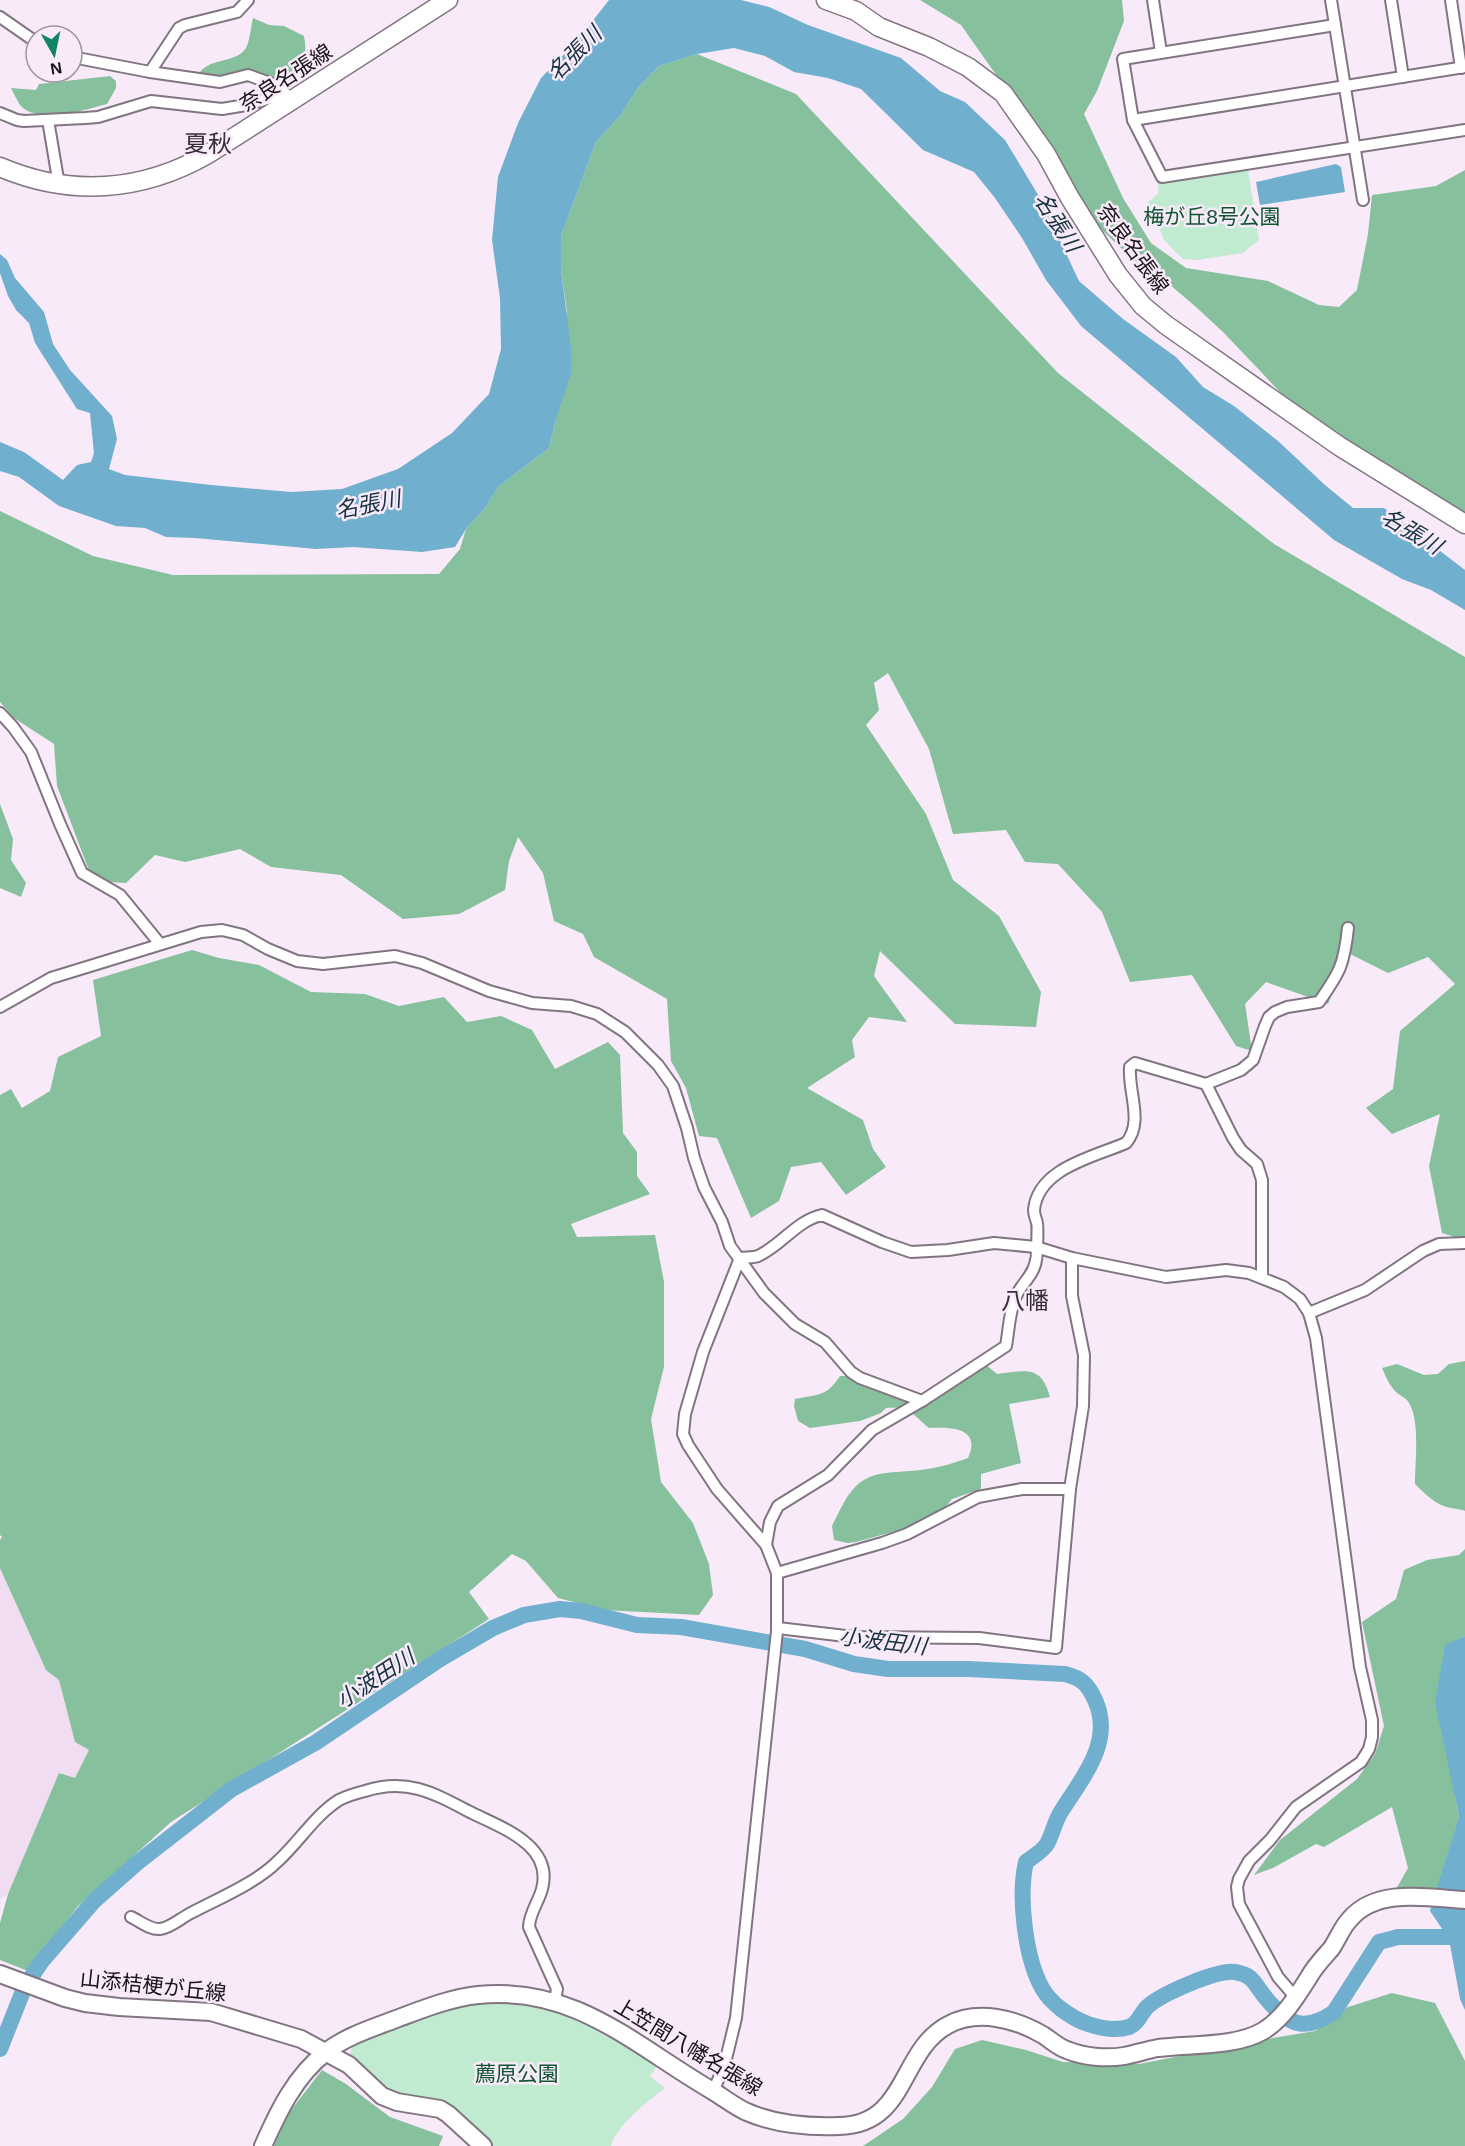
<svg xmlns="http://www.w3.org/2000/svg" width="1465" height="2146" viewBox="0 0 1465 2146" font-family="Arial,'Noto Sans JP',sans-serif">
  <style>
    .built { fill: #f0ddf1 }
    .green { fill: #c1ebd0 }
    .forest { fill: #86c09c }
    .water { fill: #71afcf }
    .lines { fill: none; stroke-linecap: round; stroke-linejoin: round }
    .river { stroke: #71afcf; stroke-width: 16 }
    .minor-casing { stroke: #817582; stroke-width: 14 }
    .secondary-casing { stroke: #817582; stroke-width: 20 }
    .primary-casing { stroke: #817582; stroke-width: 21 }
    .minor { stroke: #fff; stroke-width: 10 }
    .secondary { stroke: #fff; stroke-width: 16 }
    .primary { stroke: #fff; stroke-width: 18 }
    .labels { text-anchor: middle; stroke-width: 5; stroke-linejoin: round; paint-order: stroke }
    .street-label { font-size: 21px; fill: #181318; stroke: #f8eaf8 }
    .park-label { font-size: 21px; fill: #0f5533; stroke: #f8eaf8 }
    .water-label { font-size: 22px; font-style: italic; fill: #153241; stroke: #f8eaf8 }
    .quarter-label { font-size: 24px; fill: #382e39; stroke: #f8eaf8 }
  </style>
  <rect width="100%" height="100%" fill="#f8eaf8"/>
  <!-- built -->
  <polygon class="built" points="0,1568 46,1670 59,1680 75,1742 89,1750 75,1779 60,1774 8,1894 0,1899"/>
  <!-- green -->
  <g class="green">
    <polygon points="1248,169 1259,240 1243,253 1197,260 1183,259 1164,240 1148,202 1158,194 1159,183"/>
    <path d="M495 2001 539 2003 588 2023 657 2066 650 2076 665 2088C649 2100 616 2126 611 2146H486L477 2136 386 2092 349 2058 352 2047C399 2023 443 2007 495 2001Z"/>
  </g>
  <!-- forest -->
  <g class="forest">
    <polygon points="920,0 1122,0 1124,21 1097,91 1084,114 1123,198 1151,243 1186,268 1268,281 1319,305 1339,307 1357,290 1368,234 1372,195 1436,186 1465,170 1465,514 1345,443 1282,394 1224,333 1196,307 1169,284 1139,265 1087,216 1023,113 961,25"/>
    <path d="M253 18 269 25 284 26 304 36C308 54 303 74 287 84L249 72 219 79 197 77C207 55 237 66 247 46 250 38 251 27 253 18Z"/>
    <polygon points="697,54 796,94 1058,373 1274,544 1465,657 1465,1240 1442,1233 1429,1166 1440,1114 1392,1134 1366,1108 1393,1089 1400,1031 1455,984 1428,957 1388,973 1348,953 1328,1004 1266,982 1245,1004 1252,1051 1236,1046 1192,975 1130,982 1102,912 1058,864 1025,862 1006,830 953,834 929,749 888,673 874,683 879,710 866,725 926,814 953,880 999,916 1041,992 1036,1027 955,1024 880,951 874,976 907,1022 869,1017 852,1040 855,1057 807,1088 863,1120 873,1149 886,1167 846,1195 821,1162 791,1167 779,1201 751,1218 717,1138 699,1136 686,1088 671,1061 667,999 594,957 583,934 554,921 543,873 518,837 509,861 505,890 459,914 403,919 341,875 271,867 240,849 185,862 155,855 126,883 93,881 57,786 54,744 14,718 0,702 0,511 93,556 173,575 439,574 460,549 466,529 485,508 498,487 549,448 556,419 567,312 561,269 561,236 596,142 620,116 638,88 659,66"/>
    <path d="M110 76 116 81V88L107 104C85 110 37 125 20 105 17 100 14 94 11 88L36 90 39 84Z"/>
    <polygon points="0,804 13,839 11,860 26,883 21,897 0,888"/>
    <polygon points="192,950 219,958 259,965 311,992 365,994 399,1006 444,997 467,1022 501,1016 532,1030 555,1069 608,1042 620,1055 623,1133 637,1152 637,1176 650,1194 571,1224 577,1237 655,1235 664,1282 664,1367 651,1419 661,1482 693,1523 709,1564 713,1595 699,1615 604,1610 558,1598 526,1561 512,1554 469,1592 489,1619 171,1822 78,1906 28,1971 0,1960 0,1923 8,1894 59,1773 75,1778 89,1750 75,1742 59,1680 46,1670 0,1568 0,1540 2,1537 0,1535 0,1095 11,1089 22,1108 50,1091 58,1057 101,1036 93,980"/>
    <path d="M1465 1361V1511C1460 1509 1456 1509 1451 1508 1437 1506 1424 1493 1415 1484 1415 1463 1421 1417 1407 1400 1404 1397 1399 1395 1396 1392 1389 1385 1386 1377 1382 1368L1397 1364 1424 1375 1438 1374 1449 1364Z"/>
    <path d="M985 1364 997 1374C1026 1371 1041 1364 1050 1397L1009 1404 1021 1463 981 1474V1489L952 1499 939 1515 918 1525 856 1542 848 1543 834 1540 832 1526C840 1511 848 1489 864 1480 879 1471 893 1473 909 1471 930 1470 949 1465 968 1458 982 1427 950 1427 929 1428 912 1414 910 1406 886 1408L881 1413 860 1421 810 1428 798 1421 794 1406 795 1399C819 1394 826 1397 840 1376H847L868 1385 890 1382 897 1385 913 1401Z"/>
    <polygon points="1465,1549 1465,1636 1445,1646 1455,1797 1459,1816 1437,1891 1395,1891 1408,1868 1392,1807 1324,1847 1316,1844 1273,1868 1254,1875 1280,1840 1357,1779 1375,1754 1384,1726 1362,1622 1396,1599 1404,1570 1427,1560 1459,1555"/>
    <polygon points="1392,1993 1435,2003 1465,2061 1465,2146 863,2146 903,2119 932,2087 955,2049 982,2040 1026,2050 1063,2062 1139,2064 1261,2040 1315,2031 1348,2007"/>
    <polygon points="322,2070 346,2084 390,2117 443,2136 439,2146 274,2146 288,2114"/>
  </g>
  <!-- water -->
  <g class="water">
    <polygon points="609,0 741,0 769,7 808,25 901,58 940,91 965,102 1005,140 1040,198 1079,281 1123,319 1176,357 1203,387 1234,406 1278,441 1325,485 1353,508 1384,508 1465,570 1465,610 1431,590 1402,579 1334,540 1081,326 1046,280 1022,238 995,198 974,172 923,150 861,89 828,78 794,72 765,56 734,48 697,54 659,66 638,88 620,116 596,142 561,236 561,269 571,348 571,374 556,419 549,448 498,487 485,508 466,529 455,547 422,552 353,547 316,549 195,538 166,537 145,528 116,526 59,506 19,477 0,471 0,442 24,452 63,480 77,465 91,462 94,453 90,413 77,409 35,343 29,323 16,310 8,296 0,273 0,254 7,260 15,278 44,312 53,344 70,370 112,416 117,439 109,469 125,475 211,485 291,492 342,489 398,469 452,433 489,394 501,349 500,298 492,240 498,177 518,123 541,78 577,41"/>
    <polygon points="1336,164 1341,167 1345,192 1260,205 1256,182"/>
    <polygon points="1465,1636 1465,2010 1460,1999 1449,1939 1430,1911 1459,1816 1435,1702 1445,1645"/>
  </g>
  <g class="lines">
    <!-- river -->
    <path class="river" d="M0 2049 25 1986 42 1961 94 1901 137 1863 232 1789 315 1743 440 1659 493 1628 524 1615 560 1609 581 1611 637 1625 681 1627 805 1649 854 1664 888 1669H968L1065 1674C1081 1678 1088 1684 1095 1700 1114 1741 1083 1777 1062 1810 1055 1820 1053 1833 1047 1844 1043 1851 1032 1857 1026 1862 1018 1896 1025 1957 1042 1988 1051 2004 1071 2018 1088 2024 1100 2028 1116 2031 1129 2027 1139 2023 1140 2014 1147 2007 1161 1994 1216 1970 1235 1972 1254 1975 1254 1984 1265 1997 1286 2023 1303 2034 1334 2012L1379 1942 1398 1937H1465"/>
    <!-- minor casing -->
    <g class="minor-casing">
      <g id="minor">
        <polyline points="1153,0 1161,52"/>
        <polyline points="1331,0 1363,200"/>
        <polyline points="1391,0 1403,77"/>
        <polyline points="1451,0 1461,68"/>
        <polyline points="0,17 36,42"/>
        <polyline points="1335,25 1123,59 1133,120 1162,177 1465,130"/>
        <polyline points="72,57 150,72 179,28 185,25 237,12 248,0"/>
        <polyline points="150,72 220,82 248,75 281,87 285,94"/>
        <polyline points="0,113 17,120 24,121 85,118 98,117 151,101 222,109 246,105 285,94 290,96 293,101"/>
        <polyline points="48,120 59,185"/>
        <polyline points="1133,120 1465,67"/>
        <polyline points="0,713 13,727 31,752 60,824 82,873 120,895 160,944"/>
        <polyline points="0,1007 51,978 201,932 222,930 243,935 268,949 297,961 323,964 395,956 422,963 489,991 532,1003 571,1006 597,1014 625,1032 658,1065 673,1086 687,1128 694,1158 704,1187 722,1222 730,1246 764,1293 795,1324 825,1342 851,1372 860,1378 922,1401"/>
        <polyline points="1206,1084 1233,1138 1241,1150 1257,1164 1262,1180 1262,1277"/>
        <path d="M740 1258C746 1257 753 1258 758 1256 782 1245 796 1221 822 1215L882 1242 911 1252 948 1250 994 1243 1036 1247 1072 1258 1166 1277 1226 1270 1249 1273 1284 1287 1300 1299 1309 1313 1316 1338 1360 1667 1372 1720V1737L1369 1749 1361 1762 1296 1807 1270 1840 1249 1861 1239 1879 1237 1887 1239 1904 1278 1977 1296 1998"/>
        <polyline points="1309,1313 1365,1290 1423,1251 1439,1244 1465,1243"/>
        <path d="M766 1545 770 1522 778 1506 828 1475 872 1430 922 1401 1006 1346C1009 1330 1009 1312 1016 1296 1022 1283 1034 1275 1036 1260 1037 1258 1038 1225 1037 1223 1036 1218 1034 1216 1034 1210 1038 1168 1094 1157 1126 1143 1144 1122 1128 1093 1130 1067L1135 1063 1206 1084 1241 1070 1253 1060 1265 1026 1269 1017 1275 1012 1287 1007 1319 1002C1340 972 1344 965 1348 928"/>
        <polyline points="777,1573 882,1543 907,1534 978,1497 1022,1489 1070,1489"/>
        <polyline points="778,1628 854,1637 979,1638 1056,1648 1070,1489 1083,1406 1084,1355 1072,1296 1072,1258"/>
        <path d="M131 1917C140 1921 150 1930 160 1929 170 1928 180 1919 189 1914 217 1899 255 1884 278 1861 299 1842 315 1815 339 1800 347 1796 357 1793 365 1791 406 1778 432 1792 468 1811 499 1827 554 1844 542 1889 539 1901 529 1914 529 1927L557 1989 555 2001"/>
        <polyline points="713,2091 724,2067 736,2018 777,1631 777,1573 766,1545 717,1489 688,1445 683,1434 685,1414 703,1352 740,1258"/>
      </g>
    </g>
    <!-- secondary casing -->
    <g class="secondary-casing">
      <g id="secondary">
        <polyline points="0,1974 65,1998 85,2003 119,2007 211,2012 301,2039 349,2065 382,2096 397,2102 440,2109 448,2114 483,2146"/>
        <path d="M263 2146C278 2112 295 2076 326 2052 346 2036 373 2028 396 2019 423 2009 450 1998 478 1995 574 1985 634 2045 711 2090 723 2097 735 2107 747 2112 774 2124 810 2127 839 2126 908 2125 899 2051 948 2025 978 2009 1016 2019 1043 2035 1051 2040 1058 2047 1067 2050 1084 2057 1106 2059 1124 2056 1135 2054 1147 2050 1158 2048 1190 2044 1236 2047 1263 2031 1283 2019 1297 1996 1309 1977 1315 1966 1323 1958 1331 1949 1338 1939 1342 1927 1350 1919 1377 1887 1429 1898 1465 1900"/>
      </g>
    </g>
    <!-- primary casing -->
    <g class="primary-casing">
      <g id="primary">
        <polyline points="826,0 856,11 879,27 929,47 968,67 1003,93 1046,154 1070,198 1118,275 1143,306 1166,325 1339,446 1465,524"/>
        <path d="M0 167C70 197 142 192 208 154L448 0"/>
      </g>
    </g>
    <!-- minor -->
    <use href="#minor" class="minor"/>
    <!-- secondary -->
    <use href="#secondary" class="secondary"/>
    <!-- primary -->
    <use href="#primary" class="primary"/>
  </g>
  <g class="labels">
    <!-- street labels -->
    <g class="street-label">
      <text transform="translate(286 78) rotate(-33)" y="7">奈良名張線</text>
      <text transform="translate(1133 249) rotate(54)" y="7">奈良名張線</text>
      <text transform="translate(153 1986) rotate(6)" y="7">山添桔梗が丘線</text>
      <text transform="translate(688 2047) rotate(31)" y="7">上笠間八幡名張線</text>
    </g>
    <!-- park labels -->
    <g class="park-label">
      <text x="1212" y="224">梅が丘8号公園</text>
      <text x="517" y="2081">薦原公園</text>
    </g>
    <!-- water labels -->
    <g class="water-label">
      <text transform="translate(574 53) rotate(-45)" y="8">名張川</text>
      <text transform="translate(1058 222) rotate(57)" y="8">名張川</text>
      <text transform="translate(368 504) rotate(-11)" y="8">名張川</text>
      <text transform="translate(1412 531) rotate(31)" y="8">名張川</text>
      <text transform="translate(883 1641) rotate(7)" y="8">小波田川</text>
      <text transform="translate(375 1678) rotate(-33)" y="8">小波田川</text>
    </g>
    <!-- quarter labels -->
    <g class="quarter-label">
      <text x="208" y="152">夏秋</text>
      <text x="1025" y="1309">八幡</text>
    </g>
  </g>
  <!-- north arrow -->
  <g transform="translate(54 54) rotate(171)"><circle r="28" fill="#f8eaf8" stroke="#9e949e" stroke-width="1.5"/>
  <path d="M0-4.5L10 22L0 15L-10 22Z" fill="#138564"/>
  <text y="-9" font-size="16" font-weight="bold" text-anchor="middle" fill="#181318">N</text>
  </g>
</svg>
